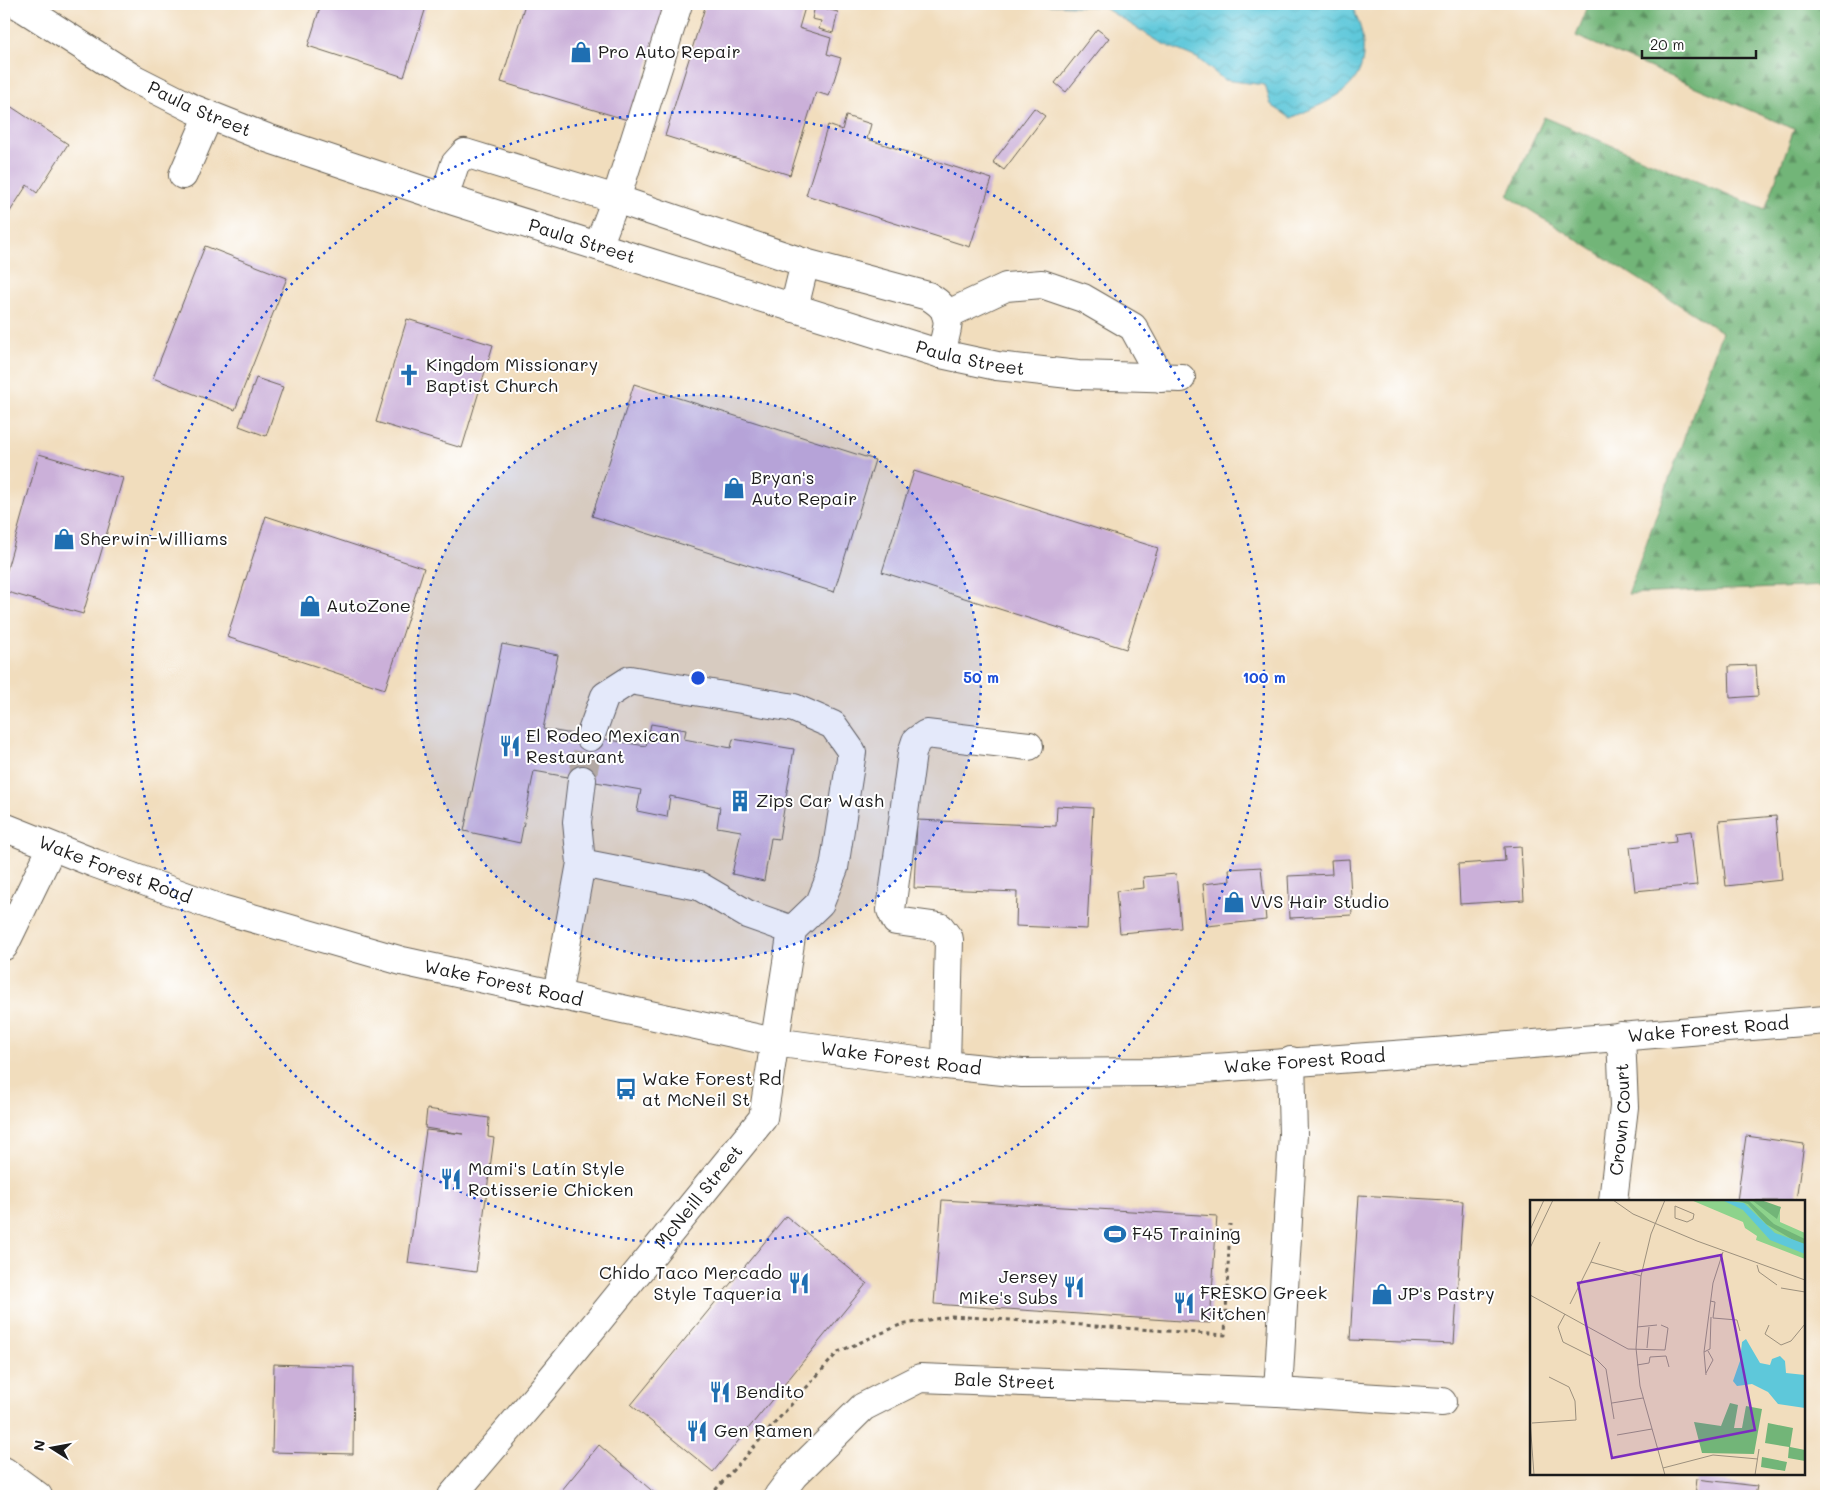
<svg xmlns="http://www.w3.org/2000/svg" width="1830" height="1500" viewBox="0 0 1830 1500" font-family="Mali,sans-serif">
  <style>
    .forest { fill: url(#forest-firs); stroke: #47684a }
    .water { fill: url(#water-waves); stroke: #3d727b }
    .building { fill: #cbb0d9 }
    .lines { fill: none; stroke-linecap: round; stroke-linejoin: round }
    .minor-tunnel { stroke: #c6b69d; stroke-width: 28; stroke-dasharray: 28 14; stroke-linecap: butt }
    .minor-casing { stroke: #676054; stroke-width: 30 }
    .major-casing { stroke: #676054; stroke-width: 30 }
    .path { stroke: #676054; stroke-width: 3; stroke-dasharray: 4 4; stroke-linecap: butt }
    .minor { stroke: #fff; stroke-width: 28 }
    .major { stroke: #fff; stroke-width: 28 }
    .ring { fill: none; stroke: #1d4ed8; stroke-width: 2.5; stroke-dasharray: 2.5 5 }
    .labels { text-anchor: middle; stroke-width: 4; stroke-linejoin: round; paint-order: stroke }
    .poi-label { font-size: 18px; fill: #1c1c1c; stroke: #fff; text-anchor: start }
    .street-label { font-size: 18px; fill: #1c1c1c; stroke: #fff }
    .inset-road { fill: none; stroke: #9c907d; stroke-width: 1 }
    .view { fill: #7b2cbf; fill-opacity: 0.15; stroke: #7b2cbf; stroke-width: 2.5 }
    .inset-edge { fill: none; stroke: #1c1c1c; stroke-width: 2.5 }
    .centre { fill: #1d4ed8; stroke: #fff; stroke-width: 2.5 }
    .ring-label { font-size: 15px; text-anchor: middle; font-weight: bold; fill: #1d4ed8; stroke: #fff; stroke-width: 4; stroke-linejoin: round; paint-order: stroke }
  </style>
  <defs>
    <pattern id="forest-firs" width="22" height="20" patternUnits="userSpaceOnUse" patternTransform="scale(1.25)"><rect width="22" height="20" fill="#72b578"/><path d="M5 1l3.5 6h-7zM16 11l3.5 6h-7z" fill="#5d9262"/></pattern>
    <pattern id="water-waves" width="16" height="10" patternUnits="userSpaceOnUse" patternTransform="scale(1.25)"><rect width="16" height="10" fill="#5ec8da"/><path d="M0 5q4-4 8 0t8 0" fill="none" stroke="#51abba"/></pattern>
  </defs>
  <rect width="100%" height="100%" fill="#fff"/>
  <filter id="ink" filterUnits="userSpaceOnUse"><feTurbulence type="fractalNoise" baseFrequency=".02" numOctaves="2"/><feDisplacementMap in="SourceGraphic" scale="10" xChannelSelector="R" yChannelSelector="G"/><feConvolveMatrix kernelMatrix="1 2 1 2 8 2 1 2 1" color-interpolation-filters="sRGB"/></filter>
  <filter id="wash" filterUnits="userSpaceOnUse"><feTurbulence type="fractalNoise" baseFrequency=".0096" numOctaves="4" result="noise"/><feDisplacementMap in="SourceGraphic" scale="20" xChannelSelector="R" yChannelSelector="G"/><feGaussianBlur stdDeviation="1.12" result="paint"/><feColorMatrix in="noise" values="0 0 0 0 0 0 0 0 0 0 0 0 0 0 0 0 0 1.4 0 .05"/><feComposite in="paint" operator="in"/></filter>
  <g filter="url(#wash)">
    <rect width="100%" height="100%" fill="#f1ddbd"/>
    <!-- forest -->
    <polygon class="forest" points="1589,4 1826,4 1826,586 1628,594 1722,332 1508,196 1544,117 1765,210 1794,129 1576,36"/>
    <!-- water -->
    <path class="water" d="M1022 4H1352C1354 13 1359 21 1361 30 1373 88 1335 98 1291 118L1271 105 1265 85 1224 80 1197 58 1161 43 1103 7Z"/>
    <g id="blocks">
      <!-- building -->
      <g class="building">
        <polygon points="321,4 427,4 404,77 308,46"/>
        <polygon points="525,4 666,4 631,121 501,82"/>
        <polygon points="706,4 806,4 799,28 831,38 827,54 841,58 829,96 816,92 790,175 665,136"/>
        <polygon points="815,6 838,12 833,33 819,29 821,21 812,19"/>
        <polygon points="1097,29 1109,38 1066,92 1055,83"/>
        <polygon points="4,102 68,144 37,193 27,185 4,221"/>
        <polygon points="1034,108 1045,116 1004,170 993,162"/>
        <polygon points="846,116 871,124 867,139 992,179 970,247 806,195 828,125 842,130"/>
        <polygon points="205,246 287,278 235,410 153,378"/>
        <polygon points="407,319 493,345 462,448 376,422"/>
        <polygon points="256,378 283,387 266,436 239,426"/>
        <polygon points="634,384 875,460 834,592 592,516"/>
        <polygon points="39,454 123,478 83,614 4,591 4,580"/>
        <polygon points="914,471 1158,548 1126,649 882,572"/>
        <polygon points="266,516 424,568 385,689 227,637"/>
        <polygon points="502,644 558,655 543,729 646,746 651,724 686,730 684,739 731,748 733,739 794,749 779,839 771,838 764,881 732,874 741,831 717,827 720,807 670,796 667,817 637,811 641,790 534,771 520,843 464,831"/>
        <polygon points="1756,665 1758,696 1730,698 1729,666"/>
        <polygon points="1057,806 1093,808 1087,929 1016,926 1017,892 914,888 917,820 1056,826"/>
        <polygon points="1776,816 1782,880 1726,886 1719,821"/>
        <polygon points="1691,831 1697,885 1635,891 1630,847 1676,842 1675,833"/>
        <polygon points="1521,846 1524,900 1460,904 1458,864 1505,861 1504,847"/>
        <polygon points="1349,859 1352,915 1290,918 1288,876 1332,874 1331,860"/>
        <polygon points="1261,867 1266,920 1207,926 1203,884 1230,881 1229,869"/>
        <polygon points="1176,874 1181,928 1120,933 1116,891 1144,888 1143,877"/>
        <polygon points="427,1109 489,1118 488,1137 494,1138 476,1272 408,1263 426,1130 463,1134 425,1128"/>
        <polygon points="1746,1136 1804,1144 1796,1201 1737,1201"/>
        <polygon points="1359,1195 1463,1201 1454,1344 1350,1340"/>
        <polygon points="942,1200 1217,1216 1210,1323 934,1304"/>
        <polygon points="786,1216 867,1283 713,1472 631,1405"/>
        <polygon points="274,1364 354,1367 353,1454 272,1452"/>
        <polygon points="599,1445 658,1496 557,1496"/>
        <polygon points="1697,1479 1757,1486 1755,1496 1695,1496"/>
      </g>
    </g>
  </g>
  <g filter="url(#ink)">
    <use href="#blocks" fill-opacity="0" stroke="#676054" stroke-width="1"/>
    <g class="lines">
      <!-- minor-tunnel -->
      <polyline class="minor-tunnel" points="582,780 590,737"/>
      <!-- minor casing -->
      <g class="minor-casing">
        <g id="minor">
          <path id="s1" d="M17 4 131 77 194 109 267 138 454 201 941 354 997 366 1078 375 1181 378"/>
          <polyline points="183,175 209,115"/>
          <polyline points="444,197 455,164 465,153 616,199 678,4"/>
          <path d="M598 246 616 199 805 263 928 296C957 313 947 325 941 354"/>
          <polyline points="794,308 805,263"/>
          <polyline points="946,315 1006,287 1042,284 1083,298 1133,327 1161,378"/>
          <polyline points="581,863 699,886 747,914 792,930"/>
          <polyline points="4,946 52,847"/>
          <polyline points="557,995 581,863 577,822 582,780"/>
          <polyline points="946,1065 949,939 940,927 896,921 891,910 912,753 916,741 926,734 1029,746"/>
          <path id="s2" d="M1613 1201 1624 1107 1621 1036"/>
          <polyline points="1278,1392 1293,1134 1291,1061"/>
          <polyline points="4,1471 38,1496"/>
          <path id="s3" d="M452 1496 542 1390 763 1118 792 930 820 903 834 868 852 752 833 725 794 708 630 680 605 696 590 737"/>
          <path id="s4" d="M778 1496 794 1475 863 1407 920 1378 1278 1392 1442 1402"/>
        </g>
      </g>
      <!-- major casing -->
      <g class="major-casing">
        <g id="major">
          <path id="s5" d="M4 827 94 863 221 909 402 961 774 1042 946 1065 1022 1073 1160 1072 1435 1052 1826 1020"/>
        </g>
      </g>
      <!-- path -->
      <polyline class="path" points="710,1496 838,1352 900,1325 952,1316 1225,1335 1230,1224"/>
      <!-- minor -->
      <use href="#minor" class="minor"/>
      <!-- major -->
      <use href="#major" class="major"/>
    </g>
  </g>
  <!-- distance rings -->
  <circle cx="698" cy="678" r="283" fill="#1d4ed8" fill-opacity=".12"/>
  <g class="ring">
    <circle cx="698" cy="678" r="283"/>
    <circle cx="698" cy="678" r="566"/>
  </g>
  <!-- icons -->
  <defs>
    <g id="shop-bare" transform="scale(1.725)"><path d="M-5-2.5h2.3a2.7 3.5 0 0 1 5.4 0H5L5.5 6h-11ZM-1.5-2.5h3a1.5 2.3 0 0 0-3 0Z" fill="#1f6fb2" stroke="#fff" stroke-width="2.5" paint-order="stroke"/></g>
    <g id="church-bare" transform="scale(1.725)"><path d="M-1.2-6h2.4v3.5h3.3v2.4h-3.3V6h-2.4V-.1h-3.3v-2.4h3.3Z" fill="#1f6fb2" stroke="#fff" stroke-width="2.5" paint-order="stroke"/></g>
    <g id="restaurant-bare" transform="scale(1.725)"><path d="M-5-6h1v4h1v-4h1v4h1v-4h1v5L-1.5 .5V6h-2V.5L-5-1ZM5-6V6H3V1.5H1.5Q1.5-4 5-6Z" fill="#1f6fb2" stroke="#fff" stroke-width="2.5" paint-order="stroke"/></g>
    <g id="building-bare" transform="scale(1.725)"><path d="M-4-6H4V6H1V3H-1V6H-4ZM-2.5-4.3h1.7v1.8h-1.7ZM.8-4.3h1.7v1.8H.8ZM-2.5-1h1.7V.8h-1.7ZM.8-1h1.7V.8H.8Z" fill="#1f6fb2" stroke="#fff" stroke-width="2.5" paint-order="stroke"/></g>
    <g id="bus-bare" transform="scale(1.725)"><path d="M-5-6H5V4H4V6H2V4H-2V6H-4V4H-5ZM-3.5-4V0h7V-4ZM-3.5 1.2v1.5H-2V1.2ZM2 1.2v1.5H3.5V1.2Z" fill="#1f6fb2" stroke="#fff" stroke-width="2.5" paint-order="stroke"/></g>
    <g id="stadium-bare" transform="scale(1.725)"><path d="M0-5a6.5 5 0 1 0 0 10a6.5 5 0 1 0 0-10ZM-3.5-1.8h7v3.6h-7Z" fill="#1f6fb2" stroke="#fff" stroke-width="2.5" paint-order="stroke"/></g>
  </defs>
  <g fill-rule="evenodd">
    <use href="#shop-bare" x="581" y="52"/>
    <use href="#church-bare" x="409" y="375"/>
    <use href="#shop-bare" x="734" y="488"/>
    <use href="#shop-bare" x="64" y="539"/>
    <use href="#shop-bare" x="310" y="606"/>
    <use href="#restaurant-bare" x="510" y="746"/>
    <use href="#building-bare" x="740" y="801"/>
    <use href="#shop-bare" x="1234" y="902"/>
    <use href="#bus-bare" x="626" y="1089"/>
    <use href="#restaurant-bare" x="451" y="1179"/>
    <use href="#stadium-bare" x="1115" y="1234"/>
    <use href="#restaurant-bare" x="799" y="1283"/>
    <use href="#restaurant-bare" x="1074" y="1287"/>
    <use href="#shop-bare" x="1382" y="1294"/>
    <use href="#restaurant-bare" x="1184" y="1303"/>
    <use href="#restaurant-bare" x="720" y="1392"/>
    <use href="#restaurant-bare" x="697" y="1431"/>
  </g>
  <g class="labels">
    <!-- poi labels -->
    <g class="poi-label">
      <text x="598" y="58">Pro Auto Repair</text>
      <text x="426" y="371">Kingdom Missionary<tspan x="426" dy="21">Baptist Church</tspan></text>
      <text x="751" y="484">Bryan's<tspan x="751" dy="21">Auto Repair</tspan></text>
      <text x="80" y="545">Sherwin-Williams</text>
      <text x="326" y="612">AutoZone</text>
      <text x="526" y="742">El Rodeo Mexican<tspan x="526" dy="21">Restaurant</tspan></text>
      <text x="756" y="807">Zips Car Wash</text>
      <text x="1250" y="908">VVS Hair Studio</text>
      <text x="642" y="1085">Wake Forest Rd<tspan x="642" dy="21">at McNeil St</tspan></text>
      <text x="468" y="1175">Mami's Latín Style<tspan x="468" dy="21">Rotisserie Chicken</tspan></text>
      <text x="1132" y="1240">F45 Training</text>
      <text x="782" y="1279" text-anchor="end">Chido Taco Mercado<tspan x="782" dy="21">Style Taqueria</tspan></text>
      <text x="1058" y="1283" text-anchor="end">Jersey<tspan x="1058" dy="21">Mike's Subs</tspan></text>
      <text x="1200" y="1299">FRESKO Greek<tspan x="1200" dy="21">Kitchen</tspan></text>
      <text x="1398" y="1300">JP's Pastry</text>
      <text x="736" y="1398">Bendito</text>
      <text x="714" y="1437">Gen Ramen</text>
    </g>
    <!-- street labels -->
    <g class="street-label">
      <text dy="6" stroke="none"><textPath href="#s1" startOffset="211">Paula Street</textPath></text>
      <text dy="6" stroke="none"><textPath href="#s1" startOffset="616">Paula Street</textPath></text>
      <text dy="6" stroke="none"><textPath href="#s1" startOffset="1022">Paula Street</textPath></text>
      <text dy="6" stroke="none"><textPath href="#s5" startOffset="119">Wake Forest Road</textPath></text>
      <text dy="6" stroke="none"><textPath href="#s5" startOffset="524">Wake Forest Road</textPath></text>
      <text dy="6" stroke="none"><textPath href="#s5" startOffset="1739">Wake Forest Road</textPath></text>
      <text dy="6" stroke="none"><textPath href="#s5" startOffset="929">Wake Forest Road</textPath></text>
      <text dy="6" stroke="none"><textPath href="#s5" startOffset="1334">Wake Forest Road</textPath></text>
      <text dy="6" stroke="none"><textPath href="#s2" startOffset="82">Crown Court</textPath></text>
      <text dy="6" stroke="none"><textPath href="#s3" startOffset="388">McNeill Street</textPath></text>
      <text dy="6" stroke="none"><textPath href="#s4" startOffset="272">Bale Street</textPath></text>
    </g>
  </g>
  <!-- overview -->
  <g transform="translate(1530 1200)">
    <rect width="275" height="275" fill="#f1ddbd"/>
    <path d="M161 0H228L250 8V22L275 33V59L226 40 227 36 215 28 213 22Z" fill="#8dd38c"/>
    <path d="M206 0H218L244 24 275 39V47L236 24 218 4ZM231 0 251 7 247 19 223 1ZM200 203 208 205 204 228H212L216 206 232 209 224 254 172 253 164 222 191 226ZM238 223 263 228 260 247 275 250V261L258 258 259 247 235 243ZM232 257 257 262 255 271 231 267Z" fill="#72b578"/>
    <path d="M192 0 214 3 245 33 275 44V54L240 40 213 10ZM216 139 230 163 240 165 242 159 250 156 255 161 256 173 275 175V208L248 204 238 192 222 184 207 186 203 181 210 161 212 142Z" fill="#5ec8da"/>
    <path class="inset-road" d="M83 0 103 14 167 41 275 80M135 0 121 34 111 76 106 148 110 186 135 275M145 6 164 14 163 19 157 22 145 18ZM0 30 14 0M0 48 23 0M61 62 70 42M227 65 229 72 247 85M251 88 275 92M0 95 98 149 135 150 138 128 131 125M180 101 185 102 183 118 207 120 210 131M40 104 61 62 111 76M35 114 28 127 33 142 65 158 76 169 84 219M239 125 235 134 251 145 261 141 275 124M107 127 127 125M117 148 119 127M174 152 180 149 181 117M107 165 119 163 120 157 136 156 139 167M176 173 183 160 178 151M176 175 174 152 183 83 193 52M82 203 113 198M0 220 4 275M2 223 46 220 45 201 39 187 19 177M87 235 122 229M133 268 183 255 228 259M225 275 229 249"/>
    <path class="view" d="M191 55 225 230 82 258 48 83Z"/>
    <rect width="275" height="275" class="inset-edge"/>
  </g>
  <circle cx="698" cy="678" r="8" class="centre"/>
  <g class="ring-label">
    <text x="981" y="683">50 m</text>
    <text x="1264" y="683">100 m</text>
  </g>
  <!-- margin -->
  <rect width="1830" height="1500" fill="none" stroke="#fff" stroke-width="20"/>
  <!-- north arrow -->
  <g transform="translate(52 1448) rotate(281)" stroke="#ffffff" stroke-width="4" paint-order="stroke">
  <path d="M0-4L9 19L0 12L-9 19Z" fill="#1c1c1c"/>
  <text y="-8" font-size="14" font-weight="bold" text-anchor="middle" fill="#1c1c1c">N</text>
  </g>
  <!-- scale -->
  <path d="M1642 50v8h114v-8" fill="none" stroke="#1c1c1c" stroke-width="2.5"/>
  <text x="1650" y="50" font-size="15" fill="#1c1c1c" stroke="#ffffff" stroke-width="4" paint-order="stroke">20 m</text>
</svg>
